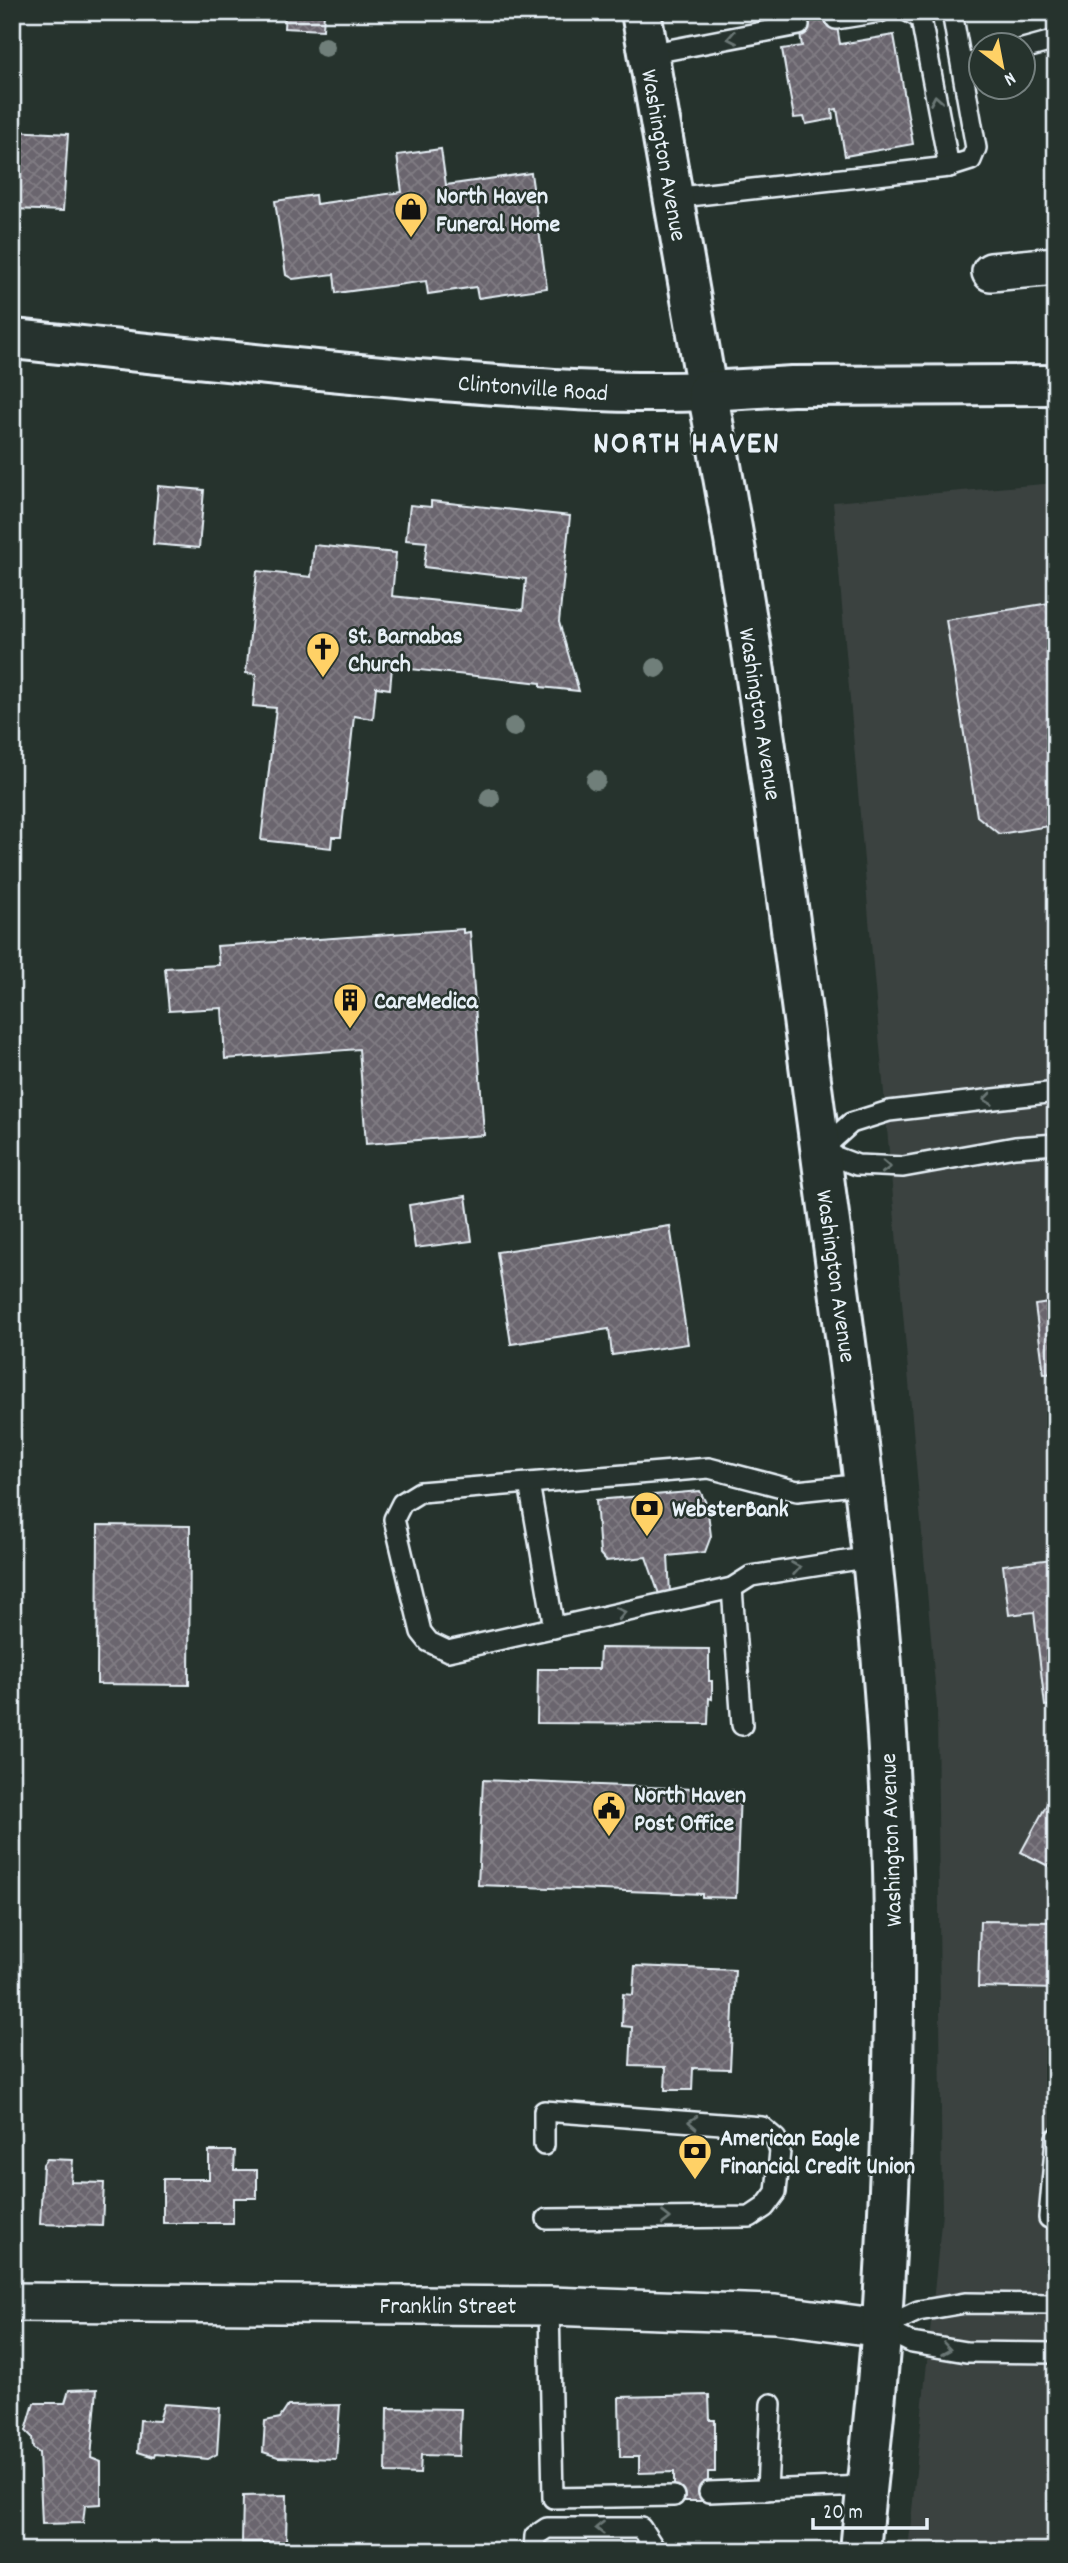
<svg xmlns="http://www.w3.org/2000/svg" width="1068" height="2563" viewBox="0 0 1068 2563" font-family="Dekko,sans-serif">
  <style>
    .built { fill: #3b4240 }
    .building { fill: url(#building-cross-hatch); stroke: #e8f1f8; stroke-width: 2 }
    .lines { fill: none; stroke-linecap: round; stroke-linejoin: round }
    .service-casing { stroke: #e8f1f8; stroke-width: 24 }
    .minor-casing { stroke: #e8f1f8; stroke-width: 42 }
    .secondary-casing { stroke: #e8f1f8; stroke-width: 44 }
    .primary-casing { stroke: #e8f1f8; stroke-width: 44 }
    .service { stroke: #26332d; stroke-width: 19 }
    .minor { stroke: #26332d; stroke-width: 37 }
    .secondary { stroke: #26332d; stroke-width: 38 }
    .primary { stroke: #26332d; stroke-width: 38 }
    .tree { fill: #6f7f7a }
    .oneway { stroke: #6a7674 }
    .labels { text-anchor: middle; stroke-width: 5; stroke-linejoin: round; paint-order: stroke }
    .street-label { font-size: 24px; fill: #e8f1f8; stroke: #26332d }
    .poi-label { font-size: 24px; font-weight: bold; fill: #e8f1f8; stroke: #26332d; text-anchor: start }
    .district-label { font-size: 32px; font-weight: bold; letter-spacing: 2px; fill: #e8f1f8; stroke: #26332d }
  </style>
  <defs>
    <pattern id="building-cross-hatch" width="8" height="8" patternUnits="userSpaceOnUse" patternTransform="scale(1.75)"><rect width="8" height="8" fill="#6b656e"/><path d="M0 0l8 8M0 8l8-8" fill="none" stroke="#807c83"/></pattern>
  </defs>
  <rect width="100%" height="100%" fill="#26332d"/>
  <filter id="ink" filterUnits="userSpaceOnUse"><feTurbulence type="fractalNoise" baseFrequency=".0143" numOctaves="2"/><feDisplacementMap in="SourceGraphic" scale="14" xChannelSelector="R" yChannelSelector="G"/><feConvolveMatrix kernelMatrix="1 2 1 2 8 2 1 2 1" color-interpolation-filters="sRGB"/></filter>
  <g filter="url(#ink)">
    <!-- built -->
    <polygon class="built" points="1056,483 1056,2551 908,2551 942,2213 937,1707 833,502"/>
    <!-- building -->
    <g class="building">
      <polygon points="285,12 324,12 323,30 284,28"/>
      <polygon points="835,15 840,44 894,35 913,144 845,156 837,109 832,110 833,119 806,124 804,117 794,118 782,49 802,46 798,22"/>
      <polygon points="12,131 68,134 63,211 14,209"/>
      <polygon points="441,149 446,185 531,173 547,288 478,298 476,287 428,294 426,281 336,293 334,274 293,279 286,275 275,201 315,195 316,204 402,192 397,155"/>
      <polygon points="158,486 204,490 199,548 153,544"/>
      <polygon points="431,501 570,516 559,622 579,691 541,687 541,683 392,667 390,689 376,687 373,719 354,716 341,837 332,837 331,848 261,840 276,708 253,706 256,674 246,673 257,571 311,577 314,545 396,553 392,596 523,610 526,579 424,567 427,542 406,540 410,505 431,507"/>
      <polygon points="1056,602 1056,825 999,834 977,816 946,620"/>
      <polygon points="463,929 463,933 470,932 484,1135 366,1144 359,1049 225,1059 222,1008 169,1011 165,968 219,965 217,946"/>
      <polygon points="466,1196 472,1241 415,1248 409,1205"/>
      <polygon points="670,1226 688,1344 612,1355 609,1329 511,1344 497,1252"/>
      <polygon points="1056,1302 1056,1373 1044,1374 1035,1305"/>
      <polygon points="700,1491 707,1505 711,1536 705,1552 668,1556 670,1593 659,1594 646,1557 606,1561 600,1554 596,1500"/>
      <polygon points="98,1525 190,1526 189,1685 97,1684"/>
      <polygon points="1052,1559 1056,1580 1056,1705 1045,1706 1034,1612 1009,1615 1003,1565"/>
      <polygon points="600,1648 709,1649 709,1681 712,1681 712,1699 709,1698 708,1724 537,1723 538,1669 599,1669"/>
      <polygon points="483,1780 740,1791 736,1898 702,1897 702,1894 478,1885"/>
      <polygon points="1047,1804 1056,1809 1056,1870 1021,1852"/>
      <polygon points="980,1921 1056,1922 1056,1989 978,1987"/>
      <polygon points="635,1966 735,1970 730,2069 693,2068 692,2090 665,2090 666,2067 630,2066 632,2027 622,2026 623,1994 633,1995"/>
      <polygon points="209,2151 235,2151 234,2170 257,2170 257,2198 233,2198 233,2223 163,2223 163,2179 209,2179"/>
      <polygon points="47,2159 73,2160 71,2182 104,2183 102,2226 40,2224 43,2164"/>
      <polygon points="97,2389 91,2458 101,2462 101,2504 85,2505 83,2523 42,2524 39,2453 33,2448 32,2437 26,2431 34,2403 65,2403 69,2390"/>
      <polygon points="709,2395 710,2420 715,2420 715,2472 708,2472 708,2501 674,2501 674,2472 639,2473 639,2457 620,2457 619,2397"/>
      <polygon points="164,2404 220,2408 217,2454 208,2459 155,2454 154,2457 138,2452 140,2420 159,2421"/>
      <polygon points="340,2405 336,2459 278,2457 263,2452 265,2421 280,2418 288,2406"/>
      <polygon points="387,2408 461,2409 459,2456 421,2455 420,2474 386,2473"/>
      <polygon points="287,2495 286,2542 242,2542 243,2496"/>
      <polygon points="626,2545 626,2551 543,2551 543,2546"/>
    </g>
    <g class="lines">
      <!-- service casing -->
      <g class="service-casing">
        <g id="service">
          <polyline points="909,12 921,19 949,167"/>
          <polyline points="836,19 880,12"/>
          <polyline points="1023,49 1056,40"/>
          <polyline points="648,54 799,25"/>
          <polyline points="962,65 981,60"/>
          <polyline points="671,198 949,167 971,160 976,148 952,12"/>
          <polyline points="1056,1092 889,1111 851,1123 820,1151 857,1165 903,1167 1015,1147 1056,1144"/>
          <polyline points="529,1483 554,1628"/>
          <polyline points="864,1484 797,1491 709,1468 420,1492 402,1503 394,1519 421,1632 429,1642 448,1651 732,1588 751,1576 871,1557"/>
          <polyline points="732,1588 742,1725"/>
          <polyline points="1056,2138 1049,2218 1056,2218"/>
          <polyline points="544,2145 544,2111 762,2127 776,2139 780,2151 776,2192 765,2207 750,2217 547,2219"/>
          <polyline points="549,2306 553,2498 674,2496"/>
          <polyline points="882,2328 912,2343 966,2352 1056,2353"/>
          <polyline points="882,2328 918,2311 965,2303 1056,2304"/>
          <polyline points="767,2490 771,2404"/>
          <polyline points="709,2492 866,2486"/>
          <polyline points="534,2551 535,2536 547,2528 641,2528 656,2551"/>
        </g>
      </g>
      <!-- minor casing -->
      <g class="minor-casing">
        <g id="minor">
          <polyline points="991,272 1056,266"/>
          <polyline points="12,2302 549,2306 775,2314 882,2328"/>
        </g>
      </g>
      <!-- secondary casing -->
      <g class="secondary-casing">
        <path id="secondary" d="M12 339C152 353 291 369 431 380 523 387 614 395 707 391L641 12"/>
      </g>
      <!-- primary casing -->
      <g class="primary-casing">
        <path id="primary" d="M860 2551C867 2475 877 2399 882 2322 893 2145 899 1965 890 1788 880 1573 848 1360 820 1147 786 895 756 641 707 391L792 386 1056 385"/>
      </g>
      <!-- service -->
      <use href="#service" class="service"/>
      <!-- minor -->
      <use href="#minor" class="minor"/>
      <!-- secondary -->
      <use href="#secondary" class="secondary"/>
      <!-- primary -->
      <use href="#primary" class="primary"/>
    </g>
    <!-- trees -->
    <g class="tree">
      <circle cx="325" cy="47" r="10"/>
      <circle cx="656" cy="668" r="10"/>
      <circle cx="514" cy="727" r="10"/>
      <circle cx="596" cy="780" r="10"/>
      <circle cx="490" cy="798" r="10"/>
    </g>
    <!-- one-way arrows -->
    <defs><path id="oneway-chevron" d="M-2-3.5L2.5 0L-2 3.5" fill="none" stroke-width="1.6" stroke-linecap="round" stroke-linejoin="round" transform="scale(1.75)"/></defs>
    <g class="oneway">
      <use href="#oneway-chevron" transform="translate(732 38) rotate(169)"/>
      <use href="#oneway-chevron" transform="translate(936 100) rotate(-100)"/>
      <use href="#oneway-chevron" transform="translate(988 1099) rotate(173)"/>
      <use href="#oneway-chevron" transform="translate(886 1167) rotate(2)"/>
      <use href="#oneway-chevron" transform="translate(796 1568) rotate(-10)"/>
      <use href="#oneway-chevron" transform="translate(621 1613) rotate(-13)"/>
      <use href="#oneway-chevron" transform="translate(693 2122) rotate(-176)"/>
      <use href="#oneway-chevron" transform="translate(666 2218)"/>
      <use href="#oneway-chevron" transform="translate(946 2349) rotate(9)"/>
      <use href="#oneway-chevron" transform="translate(600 2528) rotate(180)"/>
    </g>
  </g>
  <!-- icons -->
  <defs>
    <g id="shop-pin" transform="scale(1.75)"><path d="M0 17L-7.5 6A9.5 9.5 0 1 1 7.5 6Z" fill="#ffd166" stroke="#26332d"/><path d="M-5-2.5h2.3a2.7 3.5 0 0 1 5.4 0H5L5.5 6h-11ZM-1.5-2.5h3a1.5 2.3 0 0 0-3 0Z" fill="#111"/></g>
    <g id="church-pin" transform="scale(1.75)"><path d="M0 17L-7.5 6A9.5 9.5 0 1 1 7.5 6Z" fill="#ffd166" stroke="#26332d"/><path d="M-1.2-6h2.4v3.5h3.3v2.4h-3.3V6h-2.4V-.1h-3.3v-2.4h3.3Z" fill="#111"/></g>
    <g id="building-pin" transform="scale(1.75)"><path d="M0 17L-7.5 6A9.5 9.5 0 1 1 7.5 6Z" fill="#ffd166" stroke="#26332d"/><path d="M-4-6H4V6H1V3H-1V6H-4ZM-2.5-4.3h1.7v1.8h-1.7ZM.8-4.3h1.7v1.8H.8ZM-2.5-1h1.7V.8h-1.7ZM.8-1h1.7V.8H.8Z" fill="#111"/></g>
    <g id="bank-pin" transform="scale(1.75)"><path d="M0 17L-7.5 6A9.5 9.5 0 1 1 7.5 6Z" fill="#ffd166" stroke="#26332d"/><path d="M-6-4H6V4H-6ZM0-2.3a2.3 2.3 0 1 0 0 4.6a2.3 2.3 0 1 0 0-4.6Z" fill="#111"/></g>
    <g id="civic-pin" transform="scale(1.75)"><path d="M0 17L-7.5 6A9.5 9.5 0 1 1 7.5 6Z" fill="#ffd166" stroke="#26332d"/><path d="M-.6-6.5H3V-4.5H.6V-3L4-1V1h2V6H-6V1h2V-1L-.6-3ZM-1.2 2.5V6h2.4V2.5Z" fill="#111"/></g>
  </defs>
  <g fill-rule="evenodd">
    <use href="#shop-pin" x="411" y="209"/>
    <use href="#church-pin" x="323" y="649"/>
    <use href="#building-pin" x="350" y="1000"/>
    <use href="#bank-pin" x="647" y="1508"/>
    <use href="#civic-pin" x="609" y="1808"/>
    <use href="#bank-pin" x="695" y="2151"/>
  </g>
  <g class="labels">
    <!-- street labels -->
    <g class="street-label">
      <text transform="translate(665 155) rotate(80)" y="8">Washington Avenue</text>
      <text transform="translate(533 387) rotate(4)" y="8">Clintonville Road</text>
      <text transform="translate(761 714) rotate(81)" y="8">Washington Avenue</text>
      <text transform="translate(837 1276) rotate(82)" y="8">Washington Avenue</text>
      <text transform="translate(890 1840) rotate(-92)" y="8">Washington Avenue</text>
      <text x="448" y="2313">Franklin Street</text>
    </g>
    <!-- poi labels -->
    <g class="poi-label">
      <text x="436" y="203">North Haven<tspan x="436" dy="28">Funeral Home</tspan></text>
      <text x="348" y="643">St. Barnabas<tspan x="348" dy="28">Church</tspan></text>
      <text x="374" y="1008">CareMedica</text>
      <text x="672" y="1516">WebsterBank</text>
      <text x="634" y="1802">North Haven<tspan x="634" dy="28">Post Office</tspan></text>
      <text x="720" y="2145">American Eagle<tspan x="720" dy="28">Financial Credit Union</tspan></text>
    </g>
    <!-- district labels -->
    <g class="district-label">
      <text x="687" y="452">NORTH HAVEN</text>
    </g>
  </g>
  <!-- margin -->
  <rect width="1068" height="2563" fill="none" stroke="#26332d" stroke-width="42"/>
  <rect x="21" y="21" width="1026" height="2521" fill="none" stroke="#e8f1f8" stroke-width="2.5" filter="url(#ink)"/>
  <!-- north arrow -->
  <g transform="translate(1002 66) rotate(148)"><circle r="33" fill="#26332d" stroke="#747f7e" stroke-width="2"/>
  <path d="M0-5L12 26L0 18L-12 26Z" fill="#ffd166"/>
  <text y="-10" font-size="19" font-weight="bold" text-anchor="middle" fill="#e8f1f8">N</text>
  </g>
  <!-- scale -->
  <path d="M813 2518v10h114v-10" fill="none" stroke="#e8f1f8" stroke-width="3.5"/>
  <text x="823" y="2518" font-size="21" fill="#e8f1f8" stroke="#26332d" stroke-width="5" paint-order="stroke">20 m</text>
</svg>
